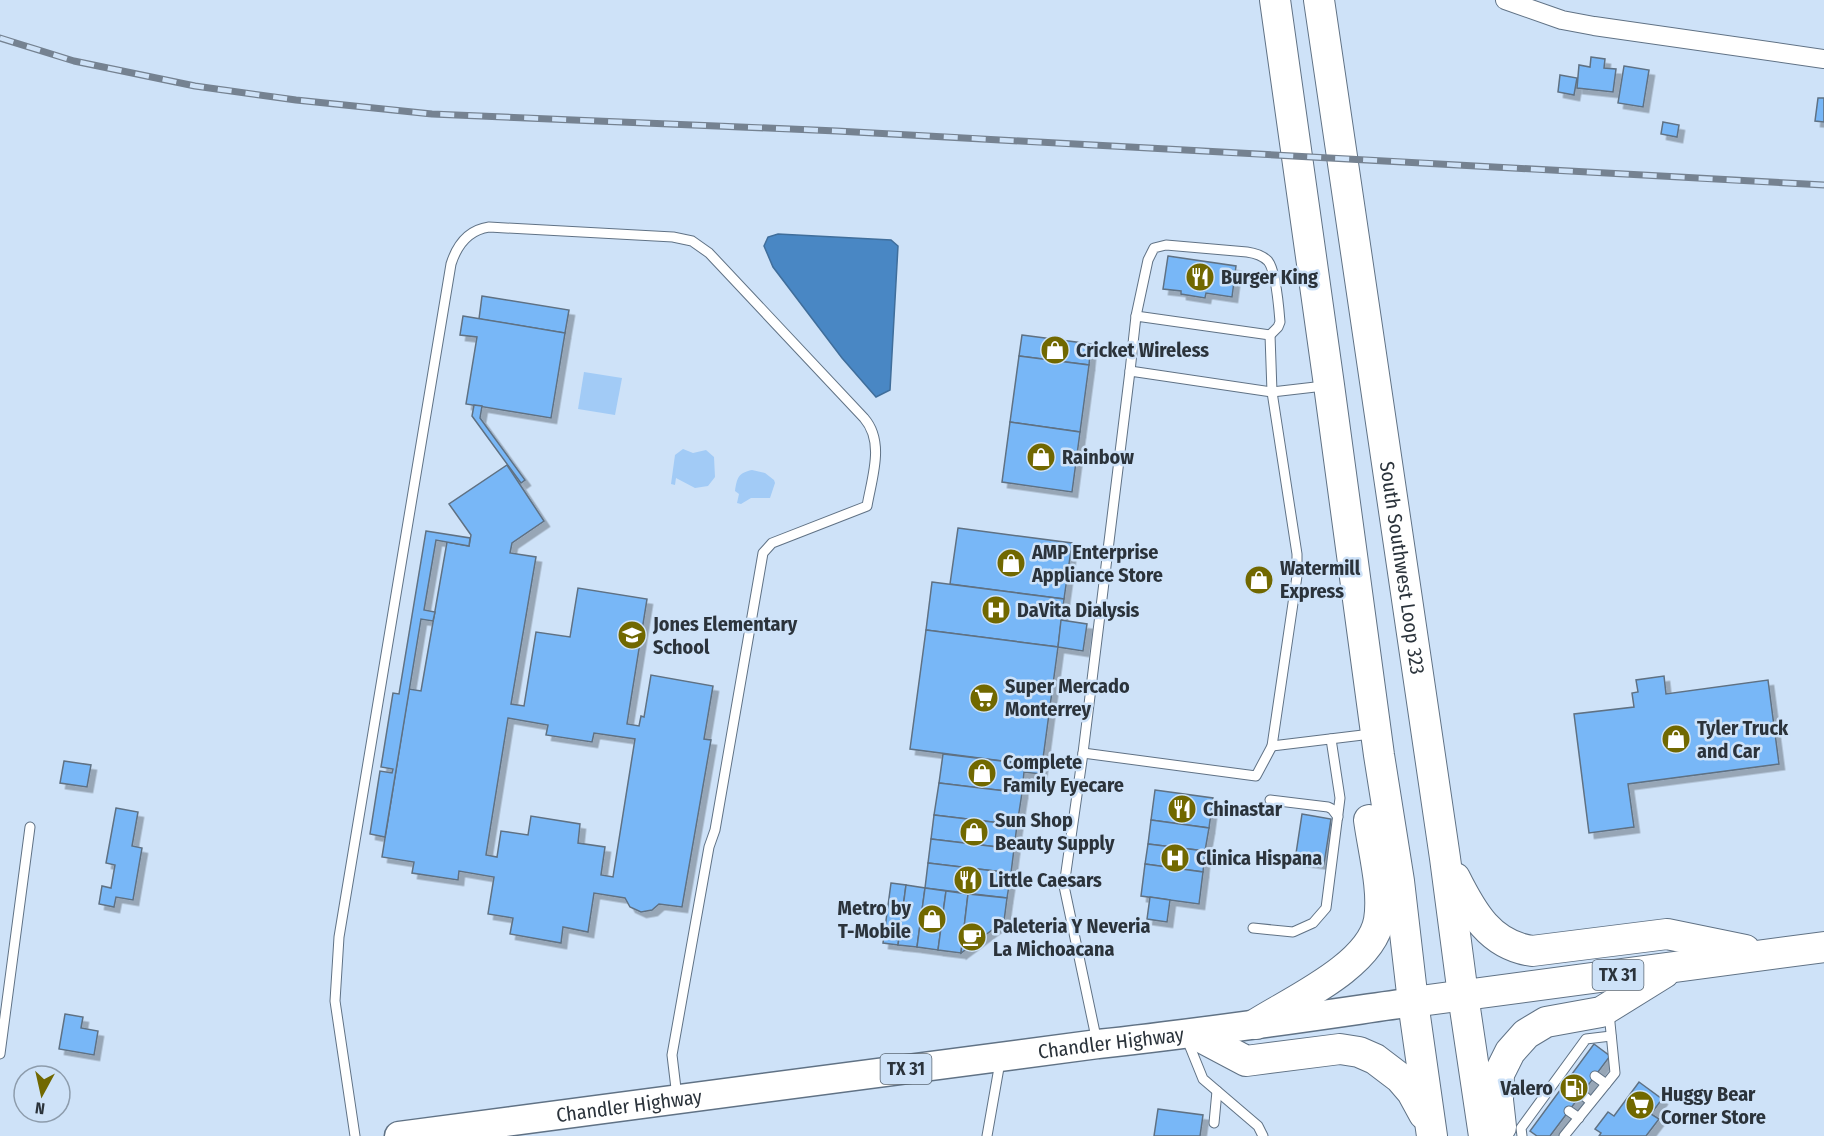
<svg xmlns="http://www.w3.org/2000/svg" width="1824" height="1136" viewBox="0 0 1824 1136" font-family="'Fira Sans Condensed',sans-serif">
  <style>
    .green { fill: #a2cbf6 }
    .water { fill: #4987c4; stroke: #406e9b; stroke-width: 1.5 }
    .building { fill: #78b7f7; stroke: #5f7183; stroke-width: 1.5; fill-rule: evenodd; filter: url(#shadow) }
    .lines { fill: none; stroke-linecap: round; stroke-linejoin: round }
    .service-casing { stroke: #607285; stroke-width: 11 }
    .minor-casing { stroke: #607285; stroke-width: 20 }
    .primary-casing { stroke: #607285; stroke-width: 31 }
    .trunk-casing { stroke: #607285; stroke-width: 32 }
    .service { stroke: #fff; stroke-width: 9 }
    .minor { stroke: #fff; stroke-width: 18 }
    .primary { stroke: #fff; stroke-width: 28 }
    .trunk { stroke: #fff; stroke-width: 30 }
    .rail-casing { stroke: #758291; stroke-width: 7 }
    .rail { stroke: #cee2f8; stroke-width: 4.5; stroke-dasharray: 14; stroke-linecap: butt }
    .labels { text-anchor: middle; stroke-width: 5; stroke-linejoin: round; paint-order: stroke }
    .shield { fill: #cee2f8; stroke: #5c6874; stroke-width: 1.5 }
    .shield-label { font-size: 18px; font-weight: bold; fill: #2b333b }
    .poi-label { font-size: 20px; font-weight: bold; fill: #2b333b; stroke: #cee2f8; text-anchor: start }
    .street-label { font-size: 20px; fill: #2b333b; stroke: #cee2f8 }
  </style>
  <defs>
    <filter id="shadow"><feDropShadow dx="5.5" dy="5.5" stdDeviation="0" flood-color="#0004"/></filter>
  </defs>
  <rect width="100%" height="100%" fill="#cee2f8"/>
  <!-- green -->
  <g class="green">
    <polygon points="584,372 622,378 615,415 578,409"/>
    <polygon points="683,449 693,453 706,450 714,457 715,477 708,486 695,488 676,478 675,485 671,484 675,455"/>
    <path d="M752 470 765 473 774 480 775 483 770 498H751L741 504 737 503 739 494 735 491C737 478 738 473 752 470Z"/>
  </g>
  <!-- water -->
  <polygon class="water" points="778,234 891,240 898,246 890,390 876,397 842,358 773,267 764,246 768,237"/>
  <!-- building -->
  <g class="building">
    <polygon points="1591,57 1605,59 1604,68 1616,69 1613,92 1577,88 1579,65 1590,67"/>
    <polygon points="1624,66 1649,70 1643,107 1618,103"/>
    <polygon points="1560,75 1577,78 1574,95 1558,92"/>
    <polygon points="1818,98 1824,98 1824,122 1815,121"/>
    <polygon points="1663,122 1679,125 1677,137 1661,134"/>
    <polygon points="1168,256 1236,266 1232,297 1206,293 1205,298 1181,294 1181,291 1163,289"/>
    <polygon points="482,296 569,310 565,333 479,319"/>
    <polygon points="463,316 565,333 551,418 466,404 477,337 460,335"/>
    <polygon points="1022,335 1091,344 1089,365 1019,356"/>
    <polygon points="1019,356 1089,365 1080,432 1010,422"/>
    <polygon points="474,405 482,406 480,418 525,480 521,483 472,416"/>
    <polygon points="1010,422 1080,432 1072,492 1002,482"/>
    <path d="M507 465 544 521 512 543 510 553 536 557 511 704 524 706 536 632 570 637 578 588 647 599 627 724 639 726 641 716 644 717 651 675 713 686 704 739 711 740 682 907 659 904 652 910 641 912 630 907 625 898 594 893 588 932 563 927 561 943 510 934 513 918 488 914 494 877 459 871 458 880 412 873 414 862 382 857 409 689 421 691 447 542 469 546 471 535 449 504ZM508 718 548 725 546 735 592 742 594 733 635 739 613 877 601 875 605 847 578 843 580 824 531 816 528 835 501 831 497 857 486 855Z"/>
    <polygon points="958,528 1072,543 1064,599 950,584"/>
    <polygon points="426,531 470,538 469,546 436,540 424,610 435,612 433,621 421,619 385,837 370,834 380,771 392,773 393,769 381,767 393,693 399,694"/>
    <polygon points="1255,574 1264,575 1263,585 1253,584"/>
    <polygon points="932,582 1064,599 1058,647 926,630"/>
    <polygon points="1061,620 1087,624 1083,651 1058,647"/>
    <polygon points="926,630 1058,647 1042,766 910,749"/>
    <polygon points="1664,676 1666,694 1768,680 1779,764 1628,784 1634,827 1589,833 1574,714 1634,707 1632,693 1638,692 1636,680"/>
    <polygon points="943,754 1042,766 1041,774 1024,772 1022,793 939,783"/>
    <polygon points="64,761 91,765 87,787 60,783"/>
    <polygon points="939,783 1022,793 1017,825 934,815"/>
    <polygon points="1155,790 1213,798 1209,828 1151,820"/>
    <polygon points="116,808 138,812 132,846 142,848 133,900 116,897 114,907 99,904 102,886 111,888 115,865 106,863"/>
    <polygon points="1302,814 1331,819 1324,864 1295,860"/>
    <polygon points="934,815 1017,825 1014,849 931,839"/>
    <polygon points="1151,820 1209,828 1205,851 1148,844"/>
    <polygon points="931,839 1014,849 1011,873 928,863"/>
    <polygon points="1148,844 1205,851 1203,872 1145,864"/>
    <polygon points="928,863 1011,873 1007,898 925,888"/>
    <polygon points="1145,864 1203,872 1199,904 1141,896"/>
    <polygon points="891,883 906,885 898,945 883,943"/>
    <polygon points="906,885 925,888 917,947 898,945"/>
    <polygon points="925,888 946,891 938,950 917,947"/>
    <polygon points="946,891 968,894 961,953 938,950"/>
    <polygon points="968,894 1007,898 1004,921 961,953"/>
    <polygon points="1150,897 1170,900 1167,922 1147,919"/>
    <polygon points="65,1014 83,1017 81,1028 98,1031 94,1055 59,1049"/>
    <polygon points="1594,1044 1610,1056 1550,1136 1537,1136 1530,1131"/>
    <polygon points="1639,1082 1662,1099 1651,1114 1659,1119 1646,1136 1599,1136 1601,1133 1595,1129 1608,1112 1614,1116"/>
    <polygon points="1158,1109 1203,1115 1200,1136 1154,1136"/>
  </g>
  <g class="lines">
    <!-- service casing -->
    <g class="service-casing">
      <g id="service">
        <path d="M1136 316 1148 260 1154 248 1166 245 1247 252C1254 253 1262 255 1268 261 1276 271 1279 309 1280 322L1278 327 1270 335"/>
        <polyline points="1272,746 1371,734"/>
        <polyline points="1083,753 1256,776 1272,746 1297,576 1297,554 1272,392 1270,335 1136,316 1130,371"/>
        <polyline points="1270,800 1328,807 1332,809 1338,817"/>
        <polyline points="1253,928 1293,932 1313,923 1326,908 1340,798 1331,739"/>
        <polyline points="1186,1037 1203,1079 1258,1126 1263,1136"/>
        <polyline points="1097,1042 1064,886 1083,753 1130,371 1272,392 1324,386"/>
        <polyline points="0,1054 30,827"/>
        <polyline points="1595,1076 1606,1084"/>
        <polyline points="1582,1094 1591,1102"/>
        <polyline points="1569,1111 1579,1118"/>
        <polyline points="1214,1123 1217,1091"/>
        <path d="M355 1136 335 1001 339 937 451 264C457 245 468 230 489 227L673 237 692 241 709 253 864 418C885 442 872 477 867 506L772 543 763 553 715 830 709 847 672 1055 677 1097"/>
        <polyline points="987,1136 1000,1062"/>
        <polyline points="1522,1136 1521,1128 1586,1039 1611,1036"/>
        <polyline points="1564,1136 1615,1073 1609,1013"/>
      </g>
    </g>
    <!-- minor casing -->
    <g class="minor-casing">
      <polyline id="minor" points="1505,0 1562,20 1594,26 1824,59"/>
    </g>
    <!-- primary casing -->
    <g class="primary-casing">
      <g id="primary">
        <path id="s1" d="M399 1136 1098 1044C1203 1033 1308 1017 1413 1002"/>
      </g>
    </g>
    <!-- trunk casing -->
    <g class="trunk-casing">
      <g id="trunk">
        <polyline points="1275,0 1329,385 1379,755 1399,881 1413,1002 1432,1136"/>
        <path id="s2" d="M1319 0 1445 858 1463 995 1484 1136"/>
        <path d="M1455 878C1472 912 1490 945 1532 951L1667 934 1745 950"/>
        <polyline points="1413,1002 1824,947"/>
        <path d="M1256 1024C1292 1001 1371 966 1379 920 1384 890 1373 850 1369 820"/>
        <polyline points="1195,1034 1246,1061 1340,1049 1359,1052 1375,1059 1400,1078 1412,1092 1424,1114"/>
        <polyline points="1501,1127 1498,1100 1499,1074 1510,1052 1526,1034 1546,1022 1601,1012 1664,973"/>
      </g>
    </g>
    <!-- service -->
    <use href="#service" class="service"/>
    <!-- minor -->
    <use href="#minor" class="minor"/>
    <!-- primary -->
    <use href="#primary" class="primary"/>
    <!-- trunk -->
    <use href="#trunk" class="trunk"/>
    <!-- rail casing -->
    <g class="rail-casing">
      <polyline id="rail" points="0,38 74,61 195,86 296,100 432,114 837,131 1824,185"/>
    </g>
    <!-- rail -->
    <use href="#rail" class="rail"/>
  </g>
  <!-- icons -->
  <defs>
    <g id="restaurant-disc" transform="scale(1.5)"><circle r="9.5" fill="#716800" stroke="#cee2f8"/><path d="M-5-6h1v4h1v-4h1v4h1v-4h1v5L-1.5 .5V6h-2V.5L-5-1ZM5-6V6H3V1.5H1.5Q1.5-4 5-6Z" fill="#fff"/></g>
    <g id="shop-disc" transform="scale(1.5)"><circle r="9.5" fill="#716800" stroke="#cee2f8"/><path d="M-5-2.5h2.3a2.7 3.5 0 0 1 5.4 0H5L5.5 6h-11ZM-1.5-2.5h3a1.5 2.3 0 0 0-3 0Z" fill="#fff"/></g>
    <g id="hospital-disc" transform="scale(1.5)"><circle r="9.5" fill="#716800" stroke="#cee2f8"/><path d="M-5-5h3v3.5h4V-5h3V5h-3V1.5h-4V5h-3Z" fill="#fff"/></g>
    <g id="school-disc" transform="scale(1.5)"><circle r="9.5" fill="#716800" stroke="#cee2f8"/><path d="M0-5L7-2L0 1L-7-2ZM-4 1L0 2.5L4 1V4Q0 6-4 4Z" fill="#fff"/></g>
    <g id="supermarket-disc" transform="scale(1.5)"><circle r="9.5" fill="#716800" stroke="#cee2f8"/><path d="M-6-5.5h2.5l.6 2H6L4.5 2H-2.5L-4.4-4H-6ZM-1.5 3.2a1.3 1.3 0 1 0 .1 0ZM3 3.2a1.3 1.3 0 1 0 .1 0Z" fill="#fff"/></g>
    <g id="cafe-disc" transform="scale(1.5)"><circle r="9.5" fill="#716800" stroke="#cee2f8"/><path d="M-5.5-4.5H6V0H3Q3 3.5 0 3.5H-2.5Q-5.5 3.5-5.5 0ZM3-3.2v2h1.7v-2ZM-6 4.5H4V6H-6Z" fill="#fff"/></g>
    <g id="fuel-disc" transform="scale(1.5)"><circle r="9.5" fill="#716800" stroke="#cee2f8"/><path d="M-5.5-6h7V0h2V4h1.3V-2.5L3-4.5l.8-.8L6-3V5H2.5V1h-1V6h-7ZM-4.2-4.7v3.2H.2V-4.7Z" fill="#fff"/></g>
  </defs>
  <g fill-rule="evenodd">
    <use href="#restaurant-disc" x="1200" y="277"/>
    <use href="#shop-disc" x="1055" y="350"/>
    <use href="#shop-disc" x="1041" y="457"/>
    <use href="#shop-disc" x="1011" y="563"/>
    <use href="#shop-disc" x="1259" y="580"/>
    <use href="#hospital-disc" x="996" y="610"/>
    <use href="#school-disc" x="632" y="635"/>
    <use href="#supermarket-disc" x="984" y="698"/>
    <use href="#shop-disc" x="1676" y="739"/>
    <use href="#shop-disc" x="982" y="773"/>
    <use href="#restaurant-disc" x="1182" y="809"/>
    <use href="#shop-disc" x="974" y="832"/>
    <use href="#hospital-disc" x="1175" y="858"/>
    <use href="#restaurant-disc" x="968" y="880"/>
    <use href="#shop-disc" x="932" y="919"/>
    <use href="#cafe-disc" x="972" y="937"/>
    <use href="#fuel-disc" x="1574" y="1088"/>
    <use href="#supermarket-disc" x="1640" y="1105"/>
  </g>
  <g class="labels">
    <!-- shield labels -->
    <g class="shield">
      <rect x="1592.5" y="960" width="51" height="30" rx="4.5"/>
      <rect x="880.5" y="1054" width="51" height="30" rx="4.5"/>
    </g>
    <g class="shield-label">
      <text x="1618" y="981">TX 31</text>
      <text x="906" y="1075">TX 31</text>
    </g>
    <!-- poi labels -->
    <g class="poi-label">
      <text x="1221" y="284">Burger King</text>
      <text x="1076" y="357">Cricket Wireless</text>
      <text x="1062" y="464">Rainbow</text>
      <text x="1032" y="559">AMP Enterprise<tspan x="1032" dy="23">Appliance Store</tspan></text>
      <text x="1280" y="575">Watermill<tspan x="1280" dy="23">Express</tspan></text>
      <text x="1017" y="617">DaVita Dialysis</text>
      <text x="653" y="631">Jones Elementary<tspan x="653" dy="23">School</tspan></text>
      <text x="1005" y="693">Super Mercado<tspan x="1005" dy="23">Monterrey</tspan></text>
      <text x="1697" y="735">Tyler Truck<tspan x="1697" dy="23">and Car</tspan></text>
      <text x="1003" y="769">Complete<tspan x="1003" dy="23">Family Eyecare</tspan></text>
      <text x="1203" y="816">Chinastar</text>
      <text x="995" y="827">Sun Shop<tspan x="995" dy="23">Beauty Supply</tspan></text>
      <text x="1196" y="865">Clinica Hispana</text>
      <text x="989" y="887">Little Caesars</text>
      <text x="911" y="915" text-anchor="end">Metro by<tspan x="911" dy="23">T-Mobile</tspan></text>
      <text x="993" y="933">Paleteria Y Neveria<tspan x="993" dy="23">La Michoacana</tspan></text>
      <text x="1553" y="1095" text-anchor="end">Valero</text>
      <text x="1661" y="1101">Huggy Bear<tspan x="1661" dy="23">Corner Store</tspan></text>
    </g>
    <!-- street labels -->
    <g class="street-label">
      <text dy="7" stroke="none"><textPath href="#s2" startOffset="574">South Southwest Loop 323</textPath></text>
      <text dy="7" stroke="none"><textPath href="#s1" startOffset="718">Chandler Highway</textPath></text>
      <text dy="7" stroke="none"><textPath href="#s1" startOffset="232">Chandler Highway</textPath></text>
    </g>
  </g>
  <!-- north arrow -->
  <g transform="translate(42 1094) rotate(188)"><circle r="28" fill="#cee2f8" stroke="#8d9cac" stroke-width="1.5"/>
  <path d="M0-4.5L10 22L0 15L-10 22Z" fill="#716800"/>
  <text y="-9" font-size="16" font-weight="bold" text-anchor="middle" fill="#2b333b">N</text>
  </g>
</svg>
